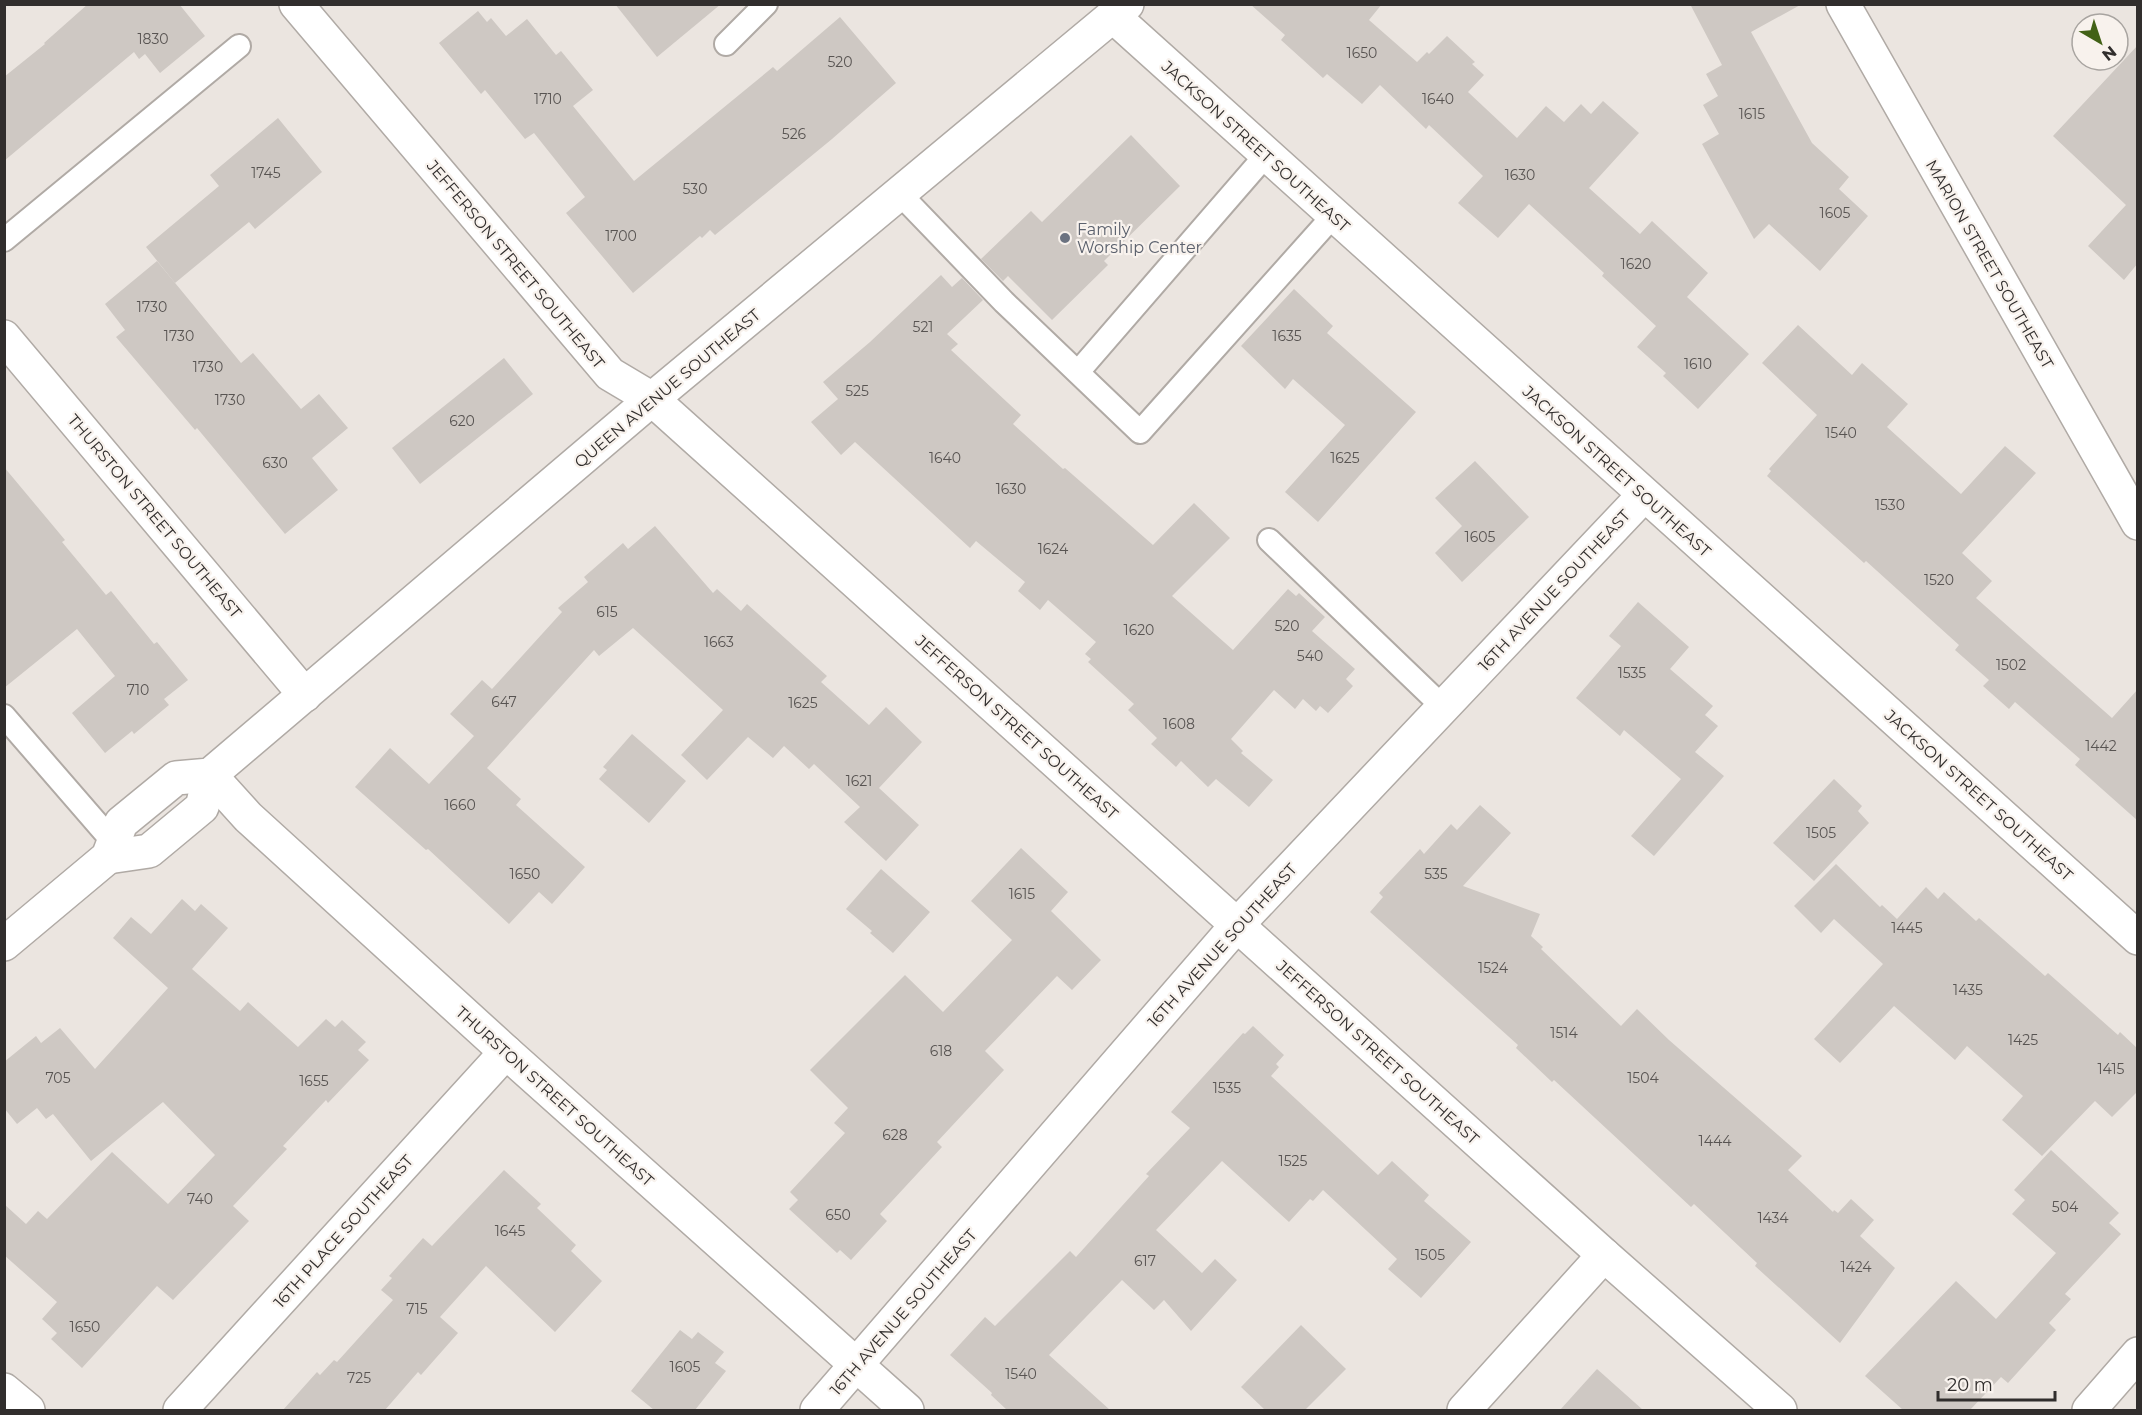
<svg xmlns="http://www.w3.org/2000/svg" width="2142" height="1415" viewBox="0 0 2142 1415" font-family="Montserrat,sans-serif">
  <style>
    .building { fill: #cec8c3 }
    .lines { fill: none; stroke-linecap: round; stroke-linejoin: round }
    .service-casing { stroke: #b0aaa5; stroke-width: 26 }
    .minor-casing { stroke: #b0aaa5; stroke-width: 36 }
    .tertiary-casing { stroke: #b0aaa5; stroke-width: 36 }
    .secondary-casing { stroke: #b0aaa5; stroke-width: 36 }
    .service { stroke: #fff; stroke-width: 22 }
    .minor { stroke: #fff; stroke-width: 33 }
    .tertiary { stroke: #fff; stroke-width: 33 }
    .secondary { stroke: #fff; stroke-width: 33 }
    .worship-dot { fill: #6b7280; stroke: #f8f2ed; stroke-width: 2 }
    .labels { text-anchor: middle; stroke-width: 4.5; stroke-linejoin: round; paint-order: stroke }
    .number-label { font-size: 14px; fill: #585452 }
    .street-label { font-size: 16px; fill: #312e2d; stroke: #f8f2ed }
    .worship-label { font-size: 16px; fill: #5b616d; stroke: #f8f2ed; text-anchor: start }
  </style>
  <rect width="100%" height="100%" fill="#ebe5e0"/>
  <!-- building -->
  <g class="building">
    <polygon points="88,4 179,4 205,36 160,73 145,54 139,59 134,52 4,161 4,77 45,44 44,43"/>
    <polygon points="615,4 721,4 657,57"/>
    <polygon points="1250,4 1382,4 1369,20 1417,62 1427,52 1429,54 1447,36 1475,62 1472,64 1484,75 1468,92 1517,138 1546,106 1564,122 1581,104 1591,114 1603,101 1639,133 1589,188 1640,234 1652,221 1708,273 1687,297 1749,354 1698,409 1663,376 1666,373 1637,347 1656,326 1602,276 1604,273 1529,204 1498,238 1458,203 1483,176 1429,125 1426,129 1380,85 1362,104 1327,74 1323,78 1281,40 1285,35"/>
    <polygon points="1690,4 1802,4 1751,32 1812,143 1849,177 1839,189 1868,216 1820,271 1769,224 1754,239 1702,144 1719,134 1703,105 1718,96 1706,74 1722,65"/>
    <polygon points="478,11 487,22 491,18 506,36 527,19 556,55 561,51 593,90 573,106 634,181 773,67 777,71 840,17 896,83 832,139 715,235 710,230 702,238 700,236 633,293 566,213 585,197 534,133 525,139 485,90 481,94 439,43"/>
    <polygon points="2138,45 2138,263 2124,280 2088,246 2126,205 2053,136"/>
    <polygon points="278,118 322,172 255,229 249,222 175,283 146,247 219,186 210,175"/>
    <polygon points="1131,135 1180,186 1104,261 1108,265 1052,320 1008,276 1003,281 981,259 1031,211 1042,222"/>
    <polygon points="157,261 241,363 253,353 301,409 319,394 348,428 312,458 338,490 285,534 197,428 195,430 116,337 125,330 105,304"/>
    <polygon points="941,275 952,287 962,278 983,300 947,334 958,344 951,350 1021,415 1013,424 1063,469 1065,468 1153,545 1194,503 1230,538 1172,596 1233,650 1288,589 1296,596 1299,593 1325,617 1312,631 1355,669 1346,679 1353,686 1328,713 1320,706 1316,711 1303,699 1295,709 1274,690 1231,739 1243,751 1241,753 1273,780 1249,807 1216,779 1208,787 1181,761 1176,767 1151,744 1157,738 1128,710 1134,704 1088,662 1091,659 1085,654 1096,642 1048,600 1040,610 1018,591 1025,582 976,541 970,548 855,442 841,455 811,422 838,399 823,382 870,342"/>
    <polygon points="1294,289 1333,326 1327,333 1416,412 1318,522 1285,492 1345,425 1293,379 1285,389 1241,346"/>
    <polygon points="1798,325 1852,375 1862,363 1908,404 1887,427 1961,494 2005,446 2036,473 1962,553 1992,581 1976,598 2112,718 2138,689 2138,821 2075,765 2080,759 2015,702 2009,709 1983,686 1989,680 1955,650 1959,645 1866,561 1864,563 1767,476 1771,471 1769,469 1817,415 1762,363"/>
    <polygon points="504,358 533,394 420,484 392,448"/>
    <polygon points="1475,461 1529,517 1462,582 1435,553 1462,526 1435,498"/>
    <polygon points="4,467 65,540 62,542 106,595 111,591 154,644 157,642 188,680 164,699 169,705 134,734 132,731 105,753 72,713 115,676 77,629 4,688"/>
    <polygon points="655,526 713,593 717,589 741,611 747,604 827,676 821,682 869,725 886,707 922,742 879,788 919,825 886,861 844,822 860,807 814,764 809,769 784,746 773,758 748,737 707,780 681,755 723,710 633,628 599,656 594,650 487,768 521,799 516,805 585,867 552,904 539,892 509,924 428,849 426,850 355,787 390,748 429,784 474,736 450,714 482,680 492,689 562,612 558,608 588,582 584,577 623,543 628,549"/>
    <polygon points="1638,602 1689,647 1670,669 1713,706 1705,715 1718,726 1695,752 1724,776 1654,856 1631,836 1681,779 1624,730 1620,736 1576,698 1621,646 1609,636"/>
    <polygon points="632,734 686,781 649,823 599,779 607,770 603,767"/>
    <polygon points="1834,779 1862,806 1858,811 1869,823 1814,881 1773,843"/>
    <polygon points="1480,805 1511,833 1463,886 1540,914 1531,936 1543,947 1541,949 1621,1026 1637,1009 1669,1040 1802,1156 1788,1170 1833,1212 1834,1210 1838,1213 1851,1199 1874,1220 1860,1236 1895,1268 1840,1343 1755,1266 1757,1263 1694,1204 1691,1207 1554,1080 1552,1082 1516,1048 1518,1045 1370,912 1383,897 1379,893 1420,849 1424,854 1451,824 1457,830"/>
    <polygon points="1021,848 1068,892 1051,911 1101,960 1072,990 1057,976 985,1051 1004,1070 937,1142 942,1147 880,1214 887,1221 851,1260 840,1250 837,1253 789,1209 798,1200 790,1192 845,1133 834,1123 848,1108 810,1070 905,975 943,1012 1012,940 971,901"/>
    <polygon points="1836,864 1880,907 1882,905 1897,919 1926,887 1938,899 1944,892 1976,921 1979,918 2045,976 2048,973 2118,1035 2120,1032 2138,1049 2138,1091 2112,1117 2095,1101 2042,1156 2002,1120 2023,1096 1967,1046 1955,1060 1894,1006 1840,1063 1814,1039 1883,964 1834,919 1821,933 1794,906"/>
    <polygon points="881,869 930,912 893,953 870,933 872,931 846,909"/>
    <polygon points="182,899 195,911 201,904 228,928 192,969 240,1011 248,1002 298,1047 326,1019 335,1027 342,1020 366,1042 358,1050 369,1060 328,1103 326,1100 283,1146 287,1149 233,1206 249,1221 173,1300 157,1286 82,1368 51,1339 57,1333 42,1319 57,1302 4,1255 4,1204 26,1224 38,1211 47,1219 112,1152 168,1204 215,1155 163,1102 91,1161 53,1114 46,1119 37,1108 17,1124 4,1108 4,1062 36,1036 41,1043 60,1028 95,1069 168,988 113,938 131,917 151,934"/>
    <polygon points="1253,1026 1284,1055 1276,1064 1279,1067 1271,1076 1378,1175 1392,1161 1429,1195 1424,1201 1471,1242 1421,1298 1388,1269 1397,1259 1323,1190 1313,1201 1310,1199 1289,1222 1222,1161 1156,1230 1202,1273 1215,1259 1237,1280 1191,1331 1164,1300 1154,1310 1122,1280 1049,1355 1110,1410 1007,1410 991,1395 992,1393 950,1355 985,1317 995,1326 1070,1251 1076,1257 1149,1176 1146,1174 1190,1128 1171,1112 1243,1033 1245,1034"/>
    <polygon points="2051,1150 2119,1213 2109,1223 2121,1234 2065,1294 2071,1299 2049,1323 2056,1330 2008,1383 2001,1377 1970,1410 1903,1410 1865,1376 1956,1281 1996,1319 2056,1253 2012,1214 2025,1200 2014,1190"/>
    <polygon points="504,1170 541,1204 537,1208 576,1245 571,1251 602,1281 555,1332 486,1266 440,1317 458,1333 421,1375 418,1372 385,1410 283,1410 317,1372 320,1375 334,1360 337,1362 393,1300 381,1290 392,1278 389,1276 423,1238 432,1246"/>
    <polygon points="1301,1325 1346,1369 1305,1410 1265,1410 1241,1387"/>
    <polygon points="680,1330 692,1339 698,1332 724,1352 715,1363 726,1371 695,1410 654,1410 631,1391"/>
    <polygon points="1597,1369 1643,1410 1560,1410"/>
  </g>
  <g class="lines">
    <!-- service casing -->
    <g class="service-casing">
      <g id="service">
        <polyline points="726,44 766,4"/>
        <polyline points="899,193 1004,302 1140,432 1333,216"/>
        <polyline points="4,240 239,46"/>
        <polyline points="1078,372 1266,155"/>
        <polyline points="1269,540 1443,707"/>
        <polyline points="4,716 121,851"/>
      </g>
    </g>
    <!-- minor casing -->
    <g class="minor-casing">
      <g id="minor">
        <polyline points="296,4 610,374 652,399 1604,1255 1780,1410"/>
        <polyline points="1113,16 2138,938"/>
        <polyline points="4,337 305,695"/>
        <polyline points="210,775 248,817 506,1052 907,1410"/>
        <polyline points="4,1390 28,1410"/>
        <polyline points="180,1410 506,1052"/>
        <polyline points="817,1410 1237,925 1644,495"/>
        <polyline points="1464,1410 1604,1255"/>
        <polyline points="2089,1410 2138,1354"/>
      </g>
    </g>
    <!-- tertiary casing -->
    <g class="tertiary-casing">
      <polyline id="tertiary" points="1843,4 2138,523"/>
    </g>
    <!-- secondary casing -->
    <g class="secondary-casing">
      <g id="secondary">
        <polyline points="108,857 149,851 202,807 210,775"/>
        <polyline points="4,944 108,857 121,823 176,778 210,775 652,399 1127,4"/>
      </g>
    </g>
    <!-- service -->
    <use href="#service" class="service"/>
    <!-- minor -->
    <use href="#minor" class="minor"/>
    <!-- tertiary -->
    <use href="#tertiary" class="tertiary"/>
    <!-- secondary -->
    <use href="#secondary" class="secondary"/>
  </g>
  <!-- markers -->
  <circle class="worship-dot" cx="1065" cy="238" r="6"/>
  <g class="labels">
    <!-- number labels -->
    <g class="number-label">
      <text x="153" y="44">1830</text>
      <text x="1362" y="58">1650</text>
      <text x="840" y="67">520</text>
      <text x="548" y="104">1710</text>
      <text x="1438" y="104">1640</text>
      <text x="1752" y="119">1615</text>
      <text x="794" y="139">526</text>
      <text x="266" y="178">1745</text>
      <text x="1520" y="180">1630</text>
      <text x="695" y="194">530</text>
      <text x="1835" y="218">1605</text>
      <text x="621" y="241">1700</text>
      <text x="1636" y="269">1620</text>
      <text x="152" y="312">1730</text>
      <text x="923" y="332">521</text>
      <text x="179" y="341">1730</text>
      <text x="1287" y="341">1635</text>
      <text x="1698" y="369">1610</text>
      <text x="208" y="372">1730</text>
      <text x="857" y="396">525</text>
      <text x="230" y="405">1730</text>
      <text x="462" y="426">620</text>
      <text x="1841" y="438">1540</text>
      <text x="945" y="463">1640</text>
      <text x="1345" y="463">1625</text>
      <text x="275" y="468">630</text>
      <text x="1011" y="494">1630</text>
      <text x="1890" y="510">1530</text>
      <text x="1480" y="542">1605</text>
      <text x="1053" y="554">1624</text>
      <text x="1939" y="585">1520</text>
      <text x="607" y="617">615</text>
      <text x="1287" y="631">520</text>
      <text x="1139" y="635">1620</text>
      <text x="719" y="647">1663</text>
      <text x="1310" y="661">540</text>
      <text x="2011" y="670">1502</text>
      <text x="1632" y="678">1535</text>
      <text x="138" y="695">710</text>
      <text x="504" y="707">647</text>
      <text x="803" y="708">1625</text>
      <text x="1179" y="729">1608</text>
      <text x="2101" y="751">1442</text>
      <text x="859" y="786">1621</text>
      <text x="460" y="810">1660</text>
      <text x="1821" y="838">1505</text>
      <text x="525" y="879">1650</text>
      <text x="1436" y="879">535</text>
      <text x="1022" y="899">1615</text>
      <text x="1907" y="933">1445</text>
      <text x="1493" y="973">1524</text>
      <text x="1968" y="995">1435</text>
      <text x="1564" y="1038">1514</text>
      <text x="2023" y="1045">1425</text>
      <text x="941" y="1056">618</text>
      <text x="2111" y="1074">1415</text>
      <text x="58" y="1083">705</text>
      <text x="1643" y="1083">1504</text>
      <text x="314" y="1086">1655</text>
      <text x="1227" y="1093">1535</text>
      <text x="895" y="1140">628</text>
      <text x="1715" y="1146">1444</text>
      <text x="1293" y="1166">1525</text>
      <text x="200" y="1204">740</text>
      <text x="2065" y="1212">504</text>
      <text x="838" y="1220">650</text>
      <text x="1773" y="1223">1434</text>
      <text x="510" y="1236">1645</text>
      <text x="1430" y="1260">1505</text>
      <text x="1145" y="1266">617</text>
      <text x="1856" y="1272">1424</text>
      <text x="417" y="1314">715</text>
      <text x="85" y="1332">1650</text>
      <text x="685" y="1372">1605</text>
      <text x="1021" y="1379">1540</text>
      <text x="359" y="1383">725</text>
    </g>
    <!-- street labels -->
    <g class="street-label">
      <text transform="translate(1256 146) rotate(42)" y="6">JACKSON STREET SOUTHEAST</text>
      <text transform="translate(516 264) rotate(50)" y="6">JEFFERSON STREET SOUTHEAST</text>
      <text transform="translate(1990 264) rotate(60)" y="6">MARION STREET SOUTHEAST</text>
      <text transform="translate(667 388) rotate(-40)" y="6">QUEEN AVENUE SOUTHEAST</text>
      <text transform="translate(1617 471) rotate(42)" y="6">JACKSON STREET SOUTHEAST</text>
      <text transform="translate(155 516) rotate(50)" y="6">THURSTON STREET SOUTHEAST</text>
      <text transform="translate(1554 590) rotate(-47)" y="6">16TH AVENUE SOUTHEAST</text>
      <text transform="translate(1017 727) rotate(42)" y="6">JEFFERSON STREET SOUTHEAST</text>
      <text transform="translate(1979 795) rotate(42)" y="6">JACKSON STREET SOUTHEAST</text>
      <text transform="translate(1222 945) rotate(-48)" y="6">16TH AVENUE SOUTHEAST</text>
      <text transform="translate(1378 1052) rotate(42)" y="6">JEFFERSON STREET SOUTHEAST</text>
      <text transform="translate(555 1096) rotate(42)" y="6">THURSTON STREET SOUTHEAST</text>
      <text transform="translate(343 1231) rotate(-48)" y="6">16TH PLACE SOUTHEAST</text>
      <text transform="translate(903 1312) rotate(-49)" y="6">16TH AVENUE SOUTHEAST</text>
    </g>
    <!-- worship labels -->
    <g class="worship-label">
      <text x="1077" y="235">Family<tspan x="1077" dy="18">Worship Center</tspan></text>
    </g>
  </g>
  <!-- border -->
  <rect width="2142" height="1415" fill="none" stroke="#312e2d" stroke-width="12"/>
  <!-- north arrow -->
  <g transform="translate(2100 42) rotate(141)"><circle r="28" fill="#f8f2ed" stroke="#a8a4a0" stroke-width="1.5"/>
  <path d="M0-4.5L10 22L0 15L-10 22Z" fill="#426116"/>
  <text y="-9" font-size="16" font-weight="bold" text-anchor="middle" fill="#312e2d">N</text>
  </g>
  <!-- scale -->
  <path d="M1938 1391v9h117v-9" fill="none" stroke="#312e2d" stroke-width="3"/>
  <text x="1947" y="1391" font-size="18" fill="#312e2d" stroke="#f8f2ed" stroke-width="4.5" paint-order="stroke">20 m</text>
</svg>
